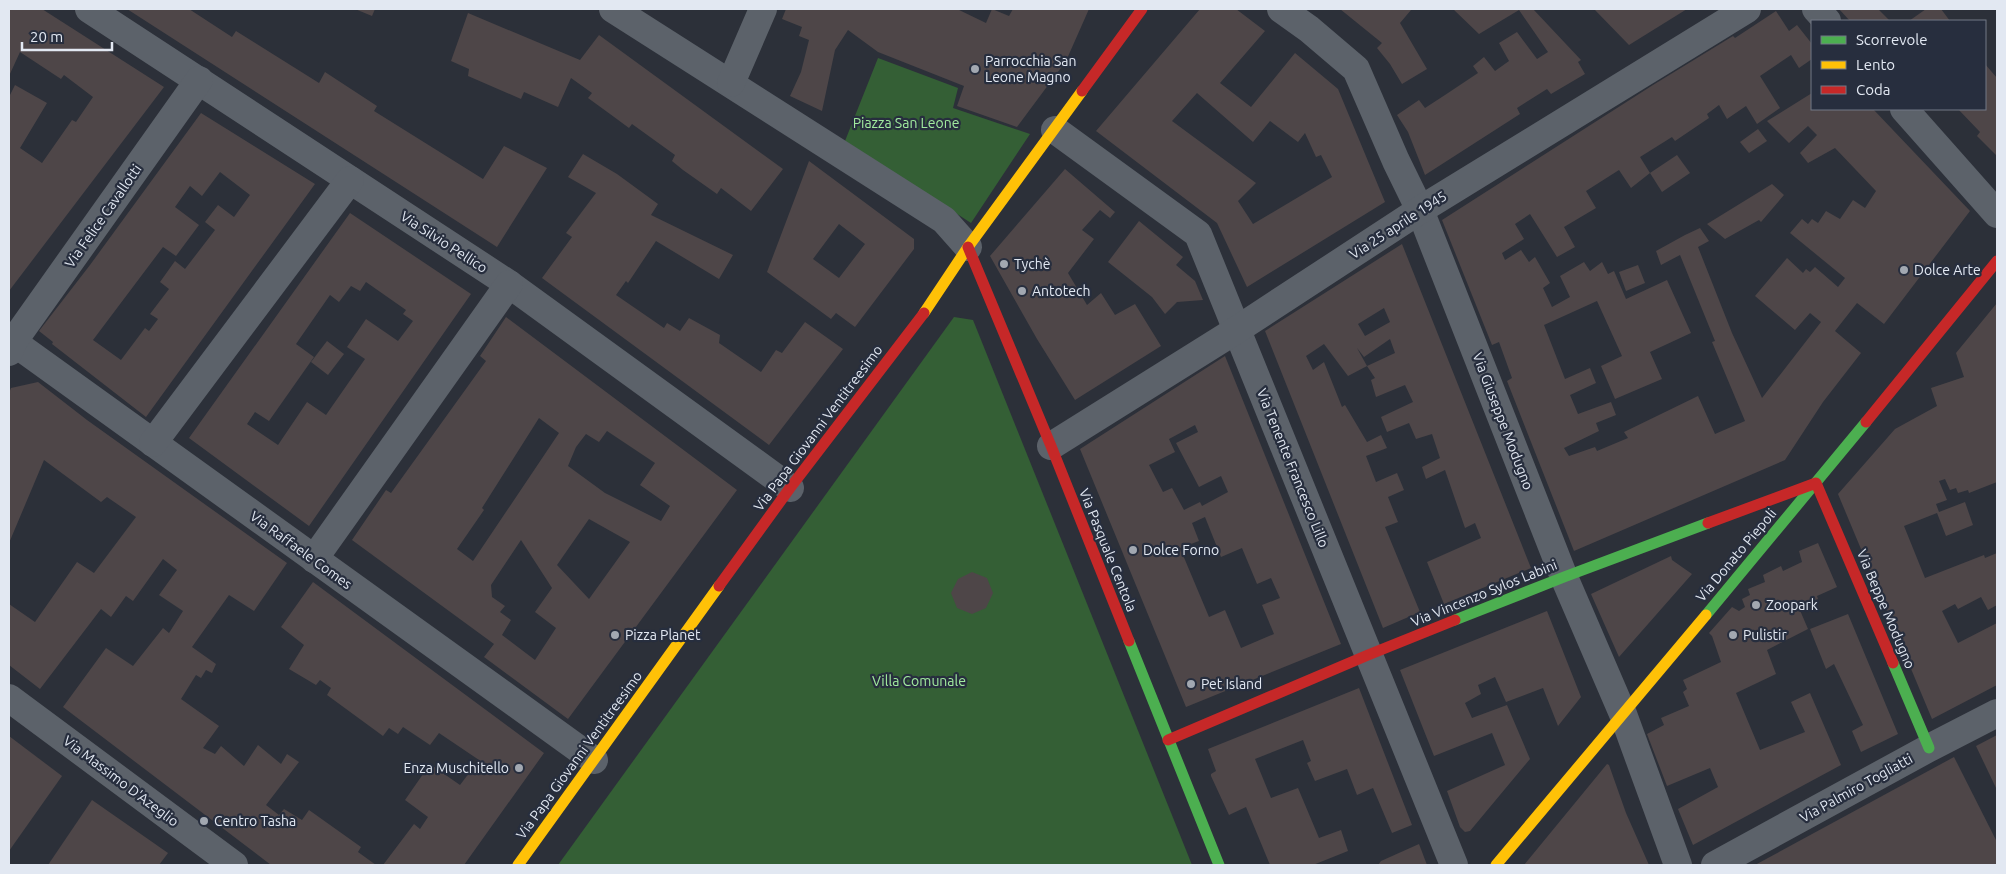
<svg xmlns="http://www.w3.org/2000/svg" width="2006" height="874" viewBox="0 0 2006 874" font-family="Ubuntu,sans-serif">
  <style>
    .green { fill: #345f35 }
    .building { fill: #4e4648; fill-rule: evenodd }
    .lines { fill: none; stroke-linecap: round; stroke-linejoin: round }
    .street { stroke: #5c626a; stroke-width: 28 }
    .fast { stroke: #4caf50; stroke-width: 11 }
    .slow { stroke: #ffc107; stroke-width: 11 }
    .jam { stroke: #c62828; stroke-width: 11 }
    .poi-dot { fill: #a2a8b1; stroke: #272e3e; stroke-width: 2 }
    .labels { text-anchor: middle; stroke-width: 4.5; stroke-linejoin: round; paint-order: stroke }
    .poi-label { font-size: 14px; fill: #e2e8f2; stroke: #272e3e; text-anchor: start }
    .park-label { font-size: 14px; fill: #a1eb9e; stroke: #272e3e }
    .street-label { font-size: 14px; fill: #e2e8f2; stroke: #272e3e }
  </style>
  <rect width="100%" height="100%" fill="#2c3039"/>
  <!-- green -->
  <g class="green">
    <polygon points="878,58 958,88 953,108 1030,134 971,223 845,141"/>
    <polygon points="954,317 973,320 1192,865 558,865"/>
  </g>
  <!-- building -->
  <g class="building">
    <polygon points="9,9 42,9 164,87 9,291 9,97 15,85 47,103 20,148 42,163 72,120 76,122 93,97 64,75 61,79 20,52 9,76"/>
    <polygon points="127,9 189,9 232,37 236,31 319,83 325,72 377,106 374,111 483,179 504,146 547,168 497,247"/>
    <polygon points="355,9 375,9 372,16"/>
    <polygon points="786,9 957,9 986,23 992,9 1009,16 1013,9 1089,9 1066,61 1017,127 957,106 964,86 878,52 848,30 835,50 822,111 790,96 801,72 809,40 799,36 802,27 782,19"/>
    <path d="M1200 9H1236L1265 31 1220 83 1251 107 1295 53 1338 89 1385 202 1247 287 1217 223 1096 131ZM1197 93 1253 142 1270 121 1298 142 1305 133 1316 157 1321 155 1332 177 1253 224 1238 201 1256 183 1172 121Z"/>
    <polygon points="1340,9 1409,9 1411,10 1400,23 1427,69 1402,84 1390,64 1377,48 1382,43"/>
    <polygon points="1453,9 1533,9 1581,60 1578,62 1585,74 1551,94 1547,89 1517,108 1520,114 1425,175 1408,132 1397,115 1419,100 1425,108 1445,95 1478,73 1473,66 1484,57 1495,71 1509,61 1499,43 1517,32 1537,59 1548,52 1519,10 1479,34"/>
    <polygon points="1594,9 1687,9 1629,45"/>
    <polygon points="1839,9 1878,9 1890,21 1850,21"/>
    <polygon points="1926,9 1941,9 1950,21 1909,21"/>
    <polygon points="1776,11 1789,31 1797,25 1812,44 1812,59 1799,68 1791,55 1760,76 1780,108 1757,124 1746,106 1727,119 1719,105 1707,114 1709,118 1675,141 1672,137 1640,157 1650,173 1631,188 1619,170 1586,191 1596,208 1564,227 1575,247 1557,257 1530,214 1515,224 1524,239 1502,253 1505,260 1521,250 1529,262 1535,257 1550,283 1543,288 1552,307 1570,297 1560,276 1584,262 1590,271 1602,262 1608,274 1614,271 1626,299 1667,280 1691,333 1650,352 1662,379 1615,399 1601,366 1622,356 1597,301 1544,325 1565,379 1590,368 1596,383 1570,395 1578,414 1611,402 1616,415 1596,423 1599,431 1564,448 1569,456 1595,447 1597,451 1628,438 1624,432 1698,396 1715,434 1745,421 1712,342 1715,341 1680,255 1661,265 1656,251 1685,235 1700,228 1709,241 1698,247 1732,333 1762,398 1821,322 1810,313 1795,330 1755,296 1787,258 1803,273 1806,269 1810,272 1815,267 1838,287 1845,278 1790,233 1802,219 1808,224 1812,219 1818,223 1826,211 1840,219 1853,200 1865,208 1876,191 1835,148 1808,163 1800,153 1817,135 1808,126 1789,143 1767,121 1812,93 1812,109 1873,109 1970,211 1884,324 1857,303 1835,331 1861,353 1823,402 1785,460 1574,551 1507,381 1512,378 1499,342 1492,345 1442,220 1653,85 1733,36 1735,38"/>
    <polygon points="468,13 580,60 599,35 783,169 751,211 721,188 717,194 683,170 672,161 675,155 632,124 629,128 610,114 588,98 592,93 571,78 558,107 524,92 521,99 468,76 469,69 451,61"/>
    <polygon points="1985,64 1997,78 1997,156 1977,136 1980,132 1958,109 1985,109"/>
    <path d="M201 113 315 184 146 417 52 344 53 342 39 331 90 265ZM220 172 250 195 234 217 218 205 205 222 215 230 185 269 175 261 160 282 169 289 150 314 158 319 149 331 145 328 121 360 93 340 163 247 176 256 199 225 175 207 190 186 202 196Z"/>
    <polygon points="1758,129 1767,141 1749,153 1740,142"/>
    <polygon points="583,154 617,174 658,204 651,215 733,255 719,279 656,241 628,283 626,281 616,295 664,328 667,323 680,331 689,318 720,335 719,343 761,372 776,350 782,353 805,322 843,349 769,445 542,278 572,237 566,233 596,193 568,177"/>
    <polygon points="1677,155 1690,173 1662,192 1650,173"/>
    <path d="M809 161 914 239V249L855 327 836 313 831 319 767 272ZM839 224 865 244 839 278 813 259Z"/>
    <polygon points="1065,169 1115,212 1110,218 1100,210 1082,230 1094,239 1068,273 1087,305 1101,293 1115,315 1135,304 1161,346 1075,400 1037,339 990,256"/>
    <polygon points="1772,184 1784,195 1761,222 1759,220 1725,239 1707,224"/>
    <path d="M350 213 471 294 309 526 189 438ZM366 282 406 310 403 314 413 321 398 341 366 319 347 347 365 359 326 415 307 402 278 445 247 424 255 412 269 421 314 357 296 344 330 295 339 302 351 286 360 291Z"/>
    <polygon points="1139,221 1183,257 1176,265 1195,281 1203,300 1177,302 1165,314 1152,297 1108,262"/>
    <path d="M1402 244 1531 568 1444 604 1427 562 1481 538 1475 523 1465 528 1445 470 1426 479 1422 467 1440 458 1432 434 1416 439 1409 423 1387 432 1381 417 1413 402 1405 385 1376 397 1371 380 1375 378 1367 366 1395 353 1390 339 1364 357 1357 348 1367 366 1348 376 1324 344 1306 356 1313 370 1324 362 1342 407 1345 405 1367 442 1381 435 1387 448 1366 456 1376 482 1397 473 1404 490 1388 497 1398 522 1385 527 1420 612 1383 628 1265 331ZM1384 308 1390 322 1365 336 1358 324Z"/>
    <polygon points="1638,265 1645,283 1626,291 1619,272"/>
    <polygon points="1997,303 1997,482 1969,493 1968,490 1958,493 1956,488 1950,490 1945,479 1939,481 1947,500 1936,504 1939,512 1965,502 1973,525 1946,536 1937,513 1904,526 1925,578 1984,555 1985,558 1997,553 1997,605 1988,610 1981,597 1958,609 1955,604 1942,611 1958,643 1997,623 1997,685 1932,719 1838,494 1895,429 1937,406 1931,388 1964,377 1956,353"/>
    <path d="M506 317 737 490 568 719 484 657 494 644 352 540 386 490 391 493 486 361 480 356ZM539 418 559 433 473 561 457 549 484 510 482 508ZM607 431 655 463 640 485 670 506 661 521 605 493 568 466 576 447 586 434 599 442ZM589 519 630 542 589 599 557 565ZM521 540 552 588 535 612 556 628 535 660 502 635 511 620 500 612 505 606 492 597 491 585Z"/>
    <polygon points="327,341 344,354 328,375 311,362"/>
    <path d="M1225 356 1341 644 1186 707 1080 449ZM1195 425 1198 432 1176 443 1199 487 1221 476 1228 492 1202 506 1200 502 1184 510 1172 488 1163 492 1149 465 1175 452 1169 439ZM1205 517 1221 557 1242 548 1257 584 1271 578 1280 598 1262 605 1274 634 1241 648 1225 610 1209 617 1180 548 1199 541 1192 523Z"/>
    <polygon points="38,382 87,420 287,563 254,611 229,595 192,647 216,664 212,673 206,670 201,678 196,675 181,699 219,726 203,748 215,754 221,746 244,766 258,745 281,764 287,754 299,762 266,805 279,815 284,809 302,820 309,810 361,847 358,852 376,865 271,865 63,707 106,648 133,666 163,628 169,633 183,611 159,595 177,570 163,559 133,601 126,596 111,617 101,609 40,689 9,665 9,604 35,622 77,562 94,573 136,517 107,497 101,502 44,460 9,543 9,393 11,388"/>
    <polygon points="1818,543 1837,587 1817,596 1818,599 1799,608 1808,629 1767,650 1776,674 1736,693 1760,750 1805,732 1791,702 1810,693 1841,765 1693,845 1678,809 1718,787 1710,768 1667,786 1647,734 1664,725 1661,718 1689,706 1683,692 1687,689 1683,680 1721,662 1712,636 1709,633 1732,607 1739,611 1745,607 1742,599 1750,595 1748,589 1765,582 1763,575 1781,566 1783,571 1802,562 1799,551"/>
    <polygon points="1671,556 1672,560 1692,574 1619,657 1591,594"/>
    <polygon points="972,572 987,578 993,593 986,608 972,614 957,608 951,593 958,579"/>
    <polygon points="313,582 544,753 464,865 383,865 414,824 420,829 428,817 405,800 430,764 460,785 479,760 439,733 430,745 403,727 398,734 389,728 383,736 327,695 331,688 320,680 316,685 289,669 304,645 281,627"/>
    <polygon points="1547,611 1581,697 1558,726 1543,688 1506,702 1495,677 1478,685 1481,694 1465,703 1472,718 1507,705 1530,759 1470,831 1465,832 1460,827 1447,791 1505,765 1492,733 1434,756 1400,670"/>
    <polygon points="1848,614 1898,734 1861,752 1852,731 1863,725 1834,664 1826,669 1810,629"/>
    <polygon points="1359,688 1412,825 1392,833 1373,788 1357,795 1347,769 1315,781 1307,763 1311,761 1303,740 1255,759 1271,798 1298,788 1319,838 1341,830 1348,851 1313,865 1270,865 1246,807 1229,815 1211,776 1211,774 1216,771 1208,749"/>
    <polygon points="1997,735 1997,790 1976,746"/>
    <polygon points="9,736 62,776 9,851"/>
    <polygon points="1954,757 1997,842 1997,865 1755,865"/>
    <polygon points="1607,764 1609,765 1626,813 1649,865 1524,865"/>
    <polygon points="92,800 168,853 159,865 48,865"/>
    <polygon points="1419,844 1427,865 1378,865 1381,861"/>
  </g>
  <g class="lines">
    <!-- street -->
    <g class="street">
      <polyline points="89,9 509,284 790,488"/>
      <polyline points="613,9 944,220 968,247"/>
      <polyline points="1281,9 1309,29 1356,69 1396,161 1420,210 1564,577 1623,714 1678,865"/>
      <polyline points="1816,9 1827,21"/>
      <polyline points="731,83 763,9"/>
      <polyline points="1904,109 1997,214"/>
      <polyline points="1055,130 1198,234 1454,865"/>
      <polyline points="9,339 594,760"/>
      <polyline points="9,352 13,342 199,80"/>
      <polyline points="153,443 350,180"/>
      <polyline points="1051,446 1238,329 1420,210 1747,9"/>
      <polyline points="314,559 509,284"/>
      <polyline points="9,698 234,865"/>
      <polyline points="1715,865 1929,748 1997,713"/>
    </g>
    <!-- fast -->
    <g class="fast">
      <polyline points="1706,615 1866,422"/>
      <polyline points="1455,620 1564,577 1708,523"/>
      <polyline points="1129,641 1219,865"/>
      <polyline points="1893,663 1929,748"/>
    </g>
    <!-- slow -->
    <g class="slow">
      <polyline points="924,313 968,247 1082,91"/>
      <polyline points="518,865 719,586"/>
      <polyline points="1496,865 1706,615"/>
    </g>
    <!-- jam -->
    <g class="jam">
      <polyline points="1082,91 1142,9"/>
      <polyline points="968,247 1051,446 1129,641"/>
      <polyline points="1866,422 1997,261"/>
      <polyline points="1708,523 1816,483 1893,663"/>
      <polyline points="719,586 790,488 924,313"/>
      <polyline points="1168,740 1368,655 1455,620"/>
    </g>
  </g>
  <!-- markers -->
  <g class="poi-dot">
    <circle cx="975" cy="69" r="5"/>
    <circle cx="1004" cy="264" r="5"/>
    <circle cx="1904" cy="270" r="5"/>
    <circle cx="1022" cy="291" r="5"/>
    <circle cx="1133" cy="550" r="5"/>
    <circle cx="1756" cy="605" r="5"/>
    <circle cx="615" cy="635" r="5"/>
    <circle cx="1733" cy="635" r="5"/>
    <circle cx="1191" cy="684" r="5"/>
    <circle cx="519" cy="768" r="5"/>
    <circle cx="204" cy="821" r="5"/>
  </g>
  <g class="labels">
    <!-- poi labels -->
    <g class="poi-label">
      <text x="985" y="66">Parrocchia San<tspan x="985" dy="16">Leone Magno</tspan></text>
      <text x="1014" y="269">Tychè</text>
      <text x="1914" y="275">Dolce Arte</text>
      <text x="1032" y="296">Antotech</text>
      <text x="1143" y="555">Dolce Forno</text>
      <text x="1766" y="610">Zoopark</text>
      <text x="625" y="640">Pizza Planet</text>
      <text x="1743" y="640">Pulistir</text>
      <text x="1201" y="689">Pet Island</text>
      <text x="509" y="773" text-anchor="end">Enza Muschitello</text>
      <text x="214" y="826">Centro Tasha</text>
    </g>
    <!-- park labels -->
    <g class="park-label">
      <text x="906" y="128">Piazza San Leone</text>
      <text x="919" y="686">Villa Comunale</text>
    </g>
    <!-- street labels -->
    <g class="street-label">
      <text transform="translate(103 216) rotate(-55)" y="5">Via Felice Cavallotti</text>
      <text transform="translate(1398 225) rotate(-33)" y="5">Via 25 aprile 1945</text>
      <text transform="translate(444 242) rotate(33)" y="5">Via Silvio Pellico</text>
      <text transform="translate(1503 421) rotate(69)" y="5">Via Giuseppe Modugno</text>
      <text transform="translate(818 428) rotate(-53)" y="5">Via Papa Giovanni Ventitreesimo</text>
      <text transform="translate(1293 468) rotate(68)" y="5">Via Tenente Francesco Lillo</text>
      <text transform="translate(301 550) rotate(36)" y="5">Via Raffaele Comes</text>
      <text transform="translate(1108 550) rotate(68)" y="5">Via Pasquale Centola</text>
      <text transform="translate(1736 555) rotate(-50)" y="5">Via Donato Piepoli</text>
      <text transform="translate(1484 593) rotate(-22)" y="5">Via Vincenzo Sylos Labini</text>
      <text transform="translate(1886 609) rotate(67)" y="5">Via Beppe Modugno</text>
      <text transform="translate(579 755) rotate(-54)" y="5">Via Papa Giovanni Ventitreesimo</text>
      <text transform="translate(121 781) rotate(37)" y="5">Via Massimo D'Azeglio</text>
      <text transform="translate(1856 788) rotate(-29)" y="5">Via Palmiro Togliatti</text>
    </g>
  </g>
  <!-- border -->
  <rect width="2006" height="874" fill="none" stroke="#e2e8f2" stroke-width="20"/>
  <!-- legend -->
  <rect x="1811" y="20" width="175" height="90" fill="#272e3e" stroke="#727886"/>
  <rect x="1821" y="36" width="25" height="8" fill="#4caf50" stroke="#727886"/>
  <text x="1856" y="45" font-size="15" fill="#e2e8f2">Scorrevole</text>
  <rect x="1821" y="61" width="25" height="8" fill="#ffc107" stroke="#727886"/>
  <text x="1856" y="70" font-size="15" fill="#e2e8f2">Lento</text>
  <rect x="1821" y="86" width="25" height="8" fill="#c62828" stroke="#727886"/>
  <text x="1856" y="95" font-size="15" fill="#e2e8f2">Coda</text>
  <!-- scale -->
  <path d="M22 42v8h90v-8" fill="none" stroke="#e2e8f2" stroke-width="2.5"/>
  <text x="30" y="42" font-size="15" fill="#e2e8f2" stroke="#272e3e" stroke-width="4" paint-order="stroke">20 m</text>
</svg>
